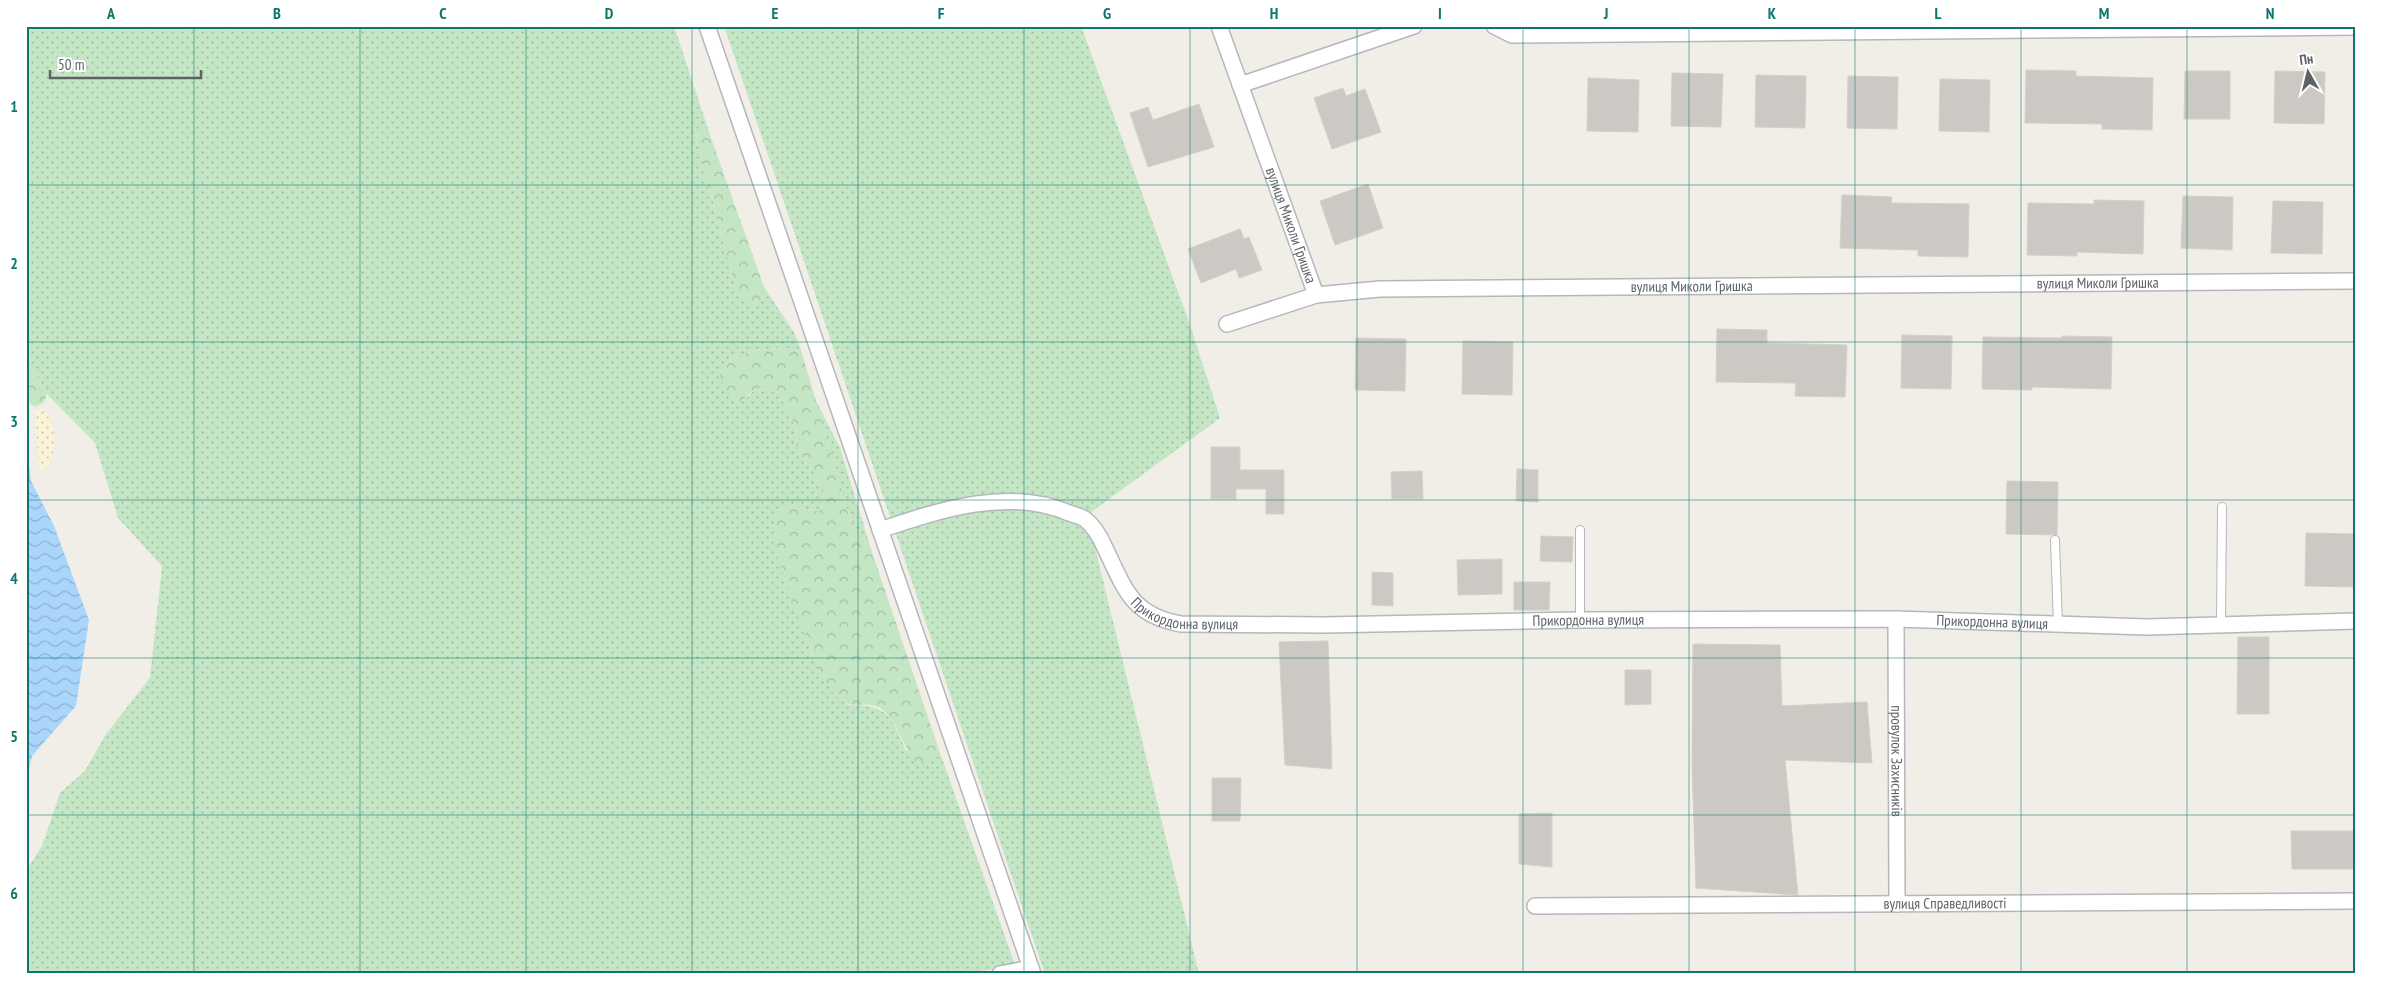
<svg xmlns="http://www.w3.org/2000/svg" width="2381" height="1000" viewBox="0 0 2381 1000" font-family="'PT Sans Narrow',sans-serif">
  <style>
    .grass { fill: url(#grass-dots) }
    .forest { fill: url(#forest-crowns) }
    .sand { fill: url(#sand-dots) }
    .water { fill: url(#water-waves) }
    .building { fill: #ccc9c4; stroke: #d5d0c5 }
    .lines { fill: none; stroke-linecap: round; stroke-linejoin: round }
    .lane-casing { stroke: #b4b7bb; stroke-width: 10 }
    .street-casing { stroke: #b4b7bb; stroke-width: 18 }
    .lane { stroke: #fff; stroke-width: 8 }
    .street { stroke: #fff; stroke-width: 15 }
    .grid { fill: none; stroke: #0f766e; stroke-width: 1; stroke-opacity: 0.55 }
    .labels { text-anchor: middle; stroke-width: 4; stroke-linejoin: round; paint-order: stroke }
    .street-label { font-size: 15px; fill: #5e6267; stroke: #fff }
    .neatline { fill: none; stroke: #0f766e; stroke-width: 2 }
    .grid-label { font-size: 16px; text-anchor: middle; font-weight: bold; fill: #0f766e }
  </style>
  <defs>
    <pattern id="grass-dots" width="8" height="8" patternUnits="userSpaceOnUse" patternTransform="scale(1.25)"><rect width="8" height="8" fill="#c4e6c5"/><path d="M2 2h.1M6 6h.1" fill="none" stroke="#a2bea4" stroke-width="1.8" stroke-linecap="round"/></pattern>
    <pattern id="forest-crowns" width="20" height="18" patternUnits="userSpaceOnUse" patternTransform="scale(1.25)"><rect width="20" height="18" fill="#c4e6c5"/><path d="M2 6a3 3 0 1 1 6 0M12 15a3 3 0 1 1 6 0" fill="none" stroke="#a2bea4"/></pattern>
    <pattern id="sand-dots" width="8" height="8" patternUnits="userSpaceOnUse" patternTransform="scale(1.25)"><rect width="8" height="8" fill="#faf3d8"/><path d="M2 2h.1M6 6h.1" fill="none" stroke="#cec8b3" stroke-width="1.8" stroke-linecap="round"/></pattern>
    <pattern id="water-waves" width="16" height="10" patternUnits="userSpaceOnUse" patternTransform="scale(1.25)"><rect width="16" height="10" fill="#aad6fc"/><path d="M0 5q4-4 8 0t8 0" fill="none" stroke="#8eb1d0"/></pattern>
  </defs>
  <rect width="100%" height="100%" fill="#f0eee7"/>
  <!-- grass -->
  <g class="grass">
    <path d="M26 26H674L710 135 701 131 696 136 733 278 741 299 752 305 762 300 764 287 795 334 802 353 784 347 754 351 729 359 746 398 757 388 776 391C785 404 793 417 796 433 797 438 796 444 798 449 808 471 832 483 819 511L788 506 777 511V553L812 654 848 705C889 705 890 715 906 750L935 760 938 747 1015 965 964 974H26V871L42 846 60 793 85 771 106 734 150 678 162 566 118 518 95 443 47 394 26 358Z"/>
    <path d="M724 26H1081L1190 325 1220 418 1087 515 1199 974H1045C937 658 832 342 724 26Z"/>
    <polygon points="814,397 840,448 871,549 851,522"/>
  </g>
  <!-- forest -->
  <g class="forest">
    <polygon points="701,131 710,135 764,287 762,300 752,306 741,300 733,278 696,136"/>
    <path d="M784 347 802 353 851 522 871 549 938 747 936 760 926 763 915 761C904 747 895 717 880 708 864 700 852 711 837 697 820 682 782 578 777 553 775 540 776 525 777 511L788 506 819 511C832 484 808 471 798 449 796 444 797 438 796 433 793 417 785 404 776 391L757 388 738 403 726 392 718 370 729 359 754 351Z"/>
    <polygon points="26,358 47,394 44,402 35,407 26,400"/>
  </g>
  <!-- sand -->
  <path class="sand" d="M35 407C39 408 43 409 46 412 57 424 57 453 48 466 46 469 41 472 39 474Z"/>
  <!-- water -->
  <polygon class="water" points="26,438 31,481 54,526 89,620 76,706 32,756 26,783"/>
  <!-- building -->
  <g class="building">
    <polygon points="2026,70 2076,71 2076,76 2153,78 2152,130 2102,129 2102,124 2025,123"/>
    <polygon points="2185,71 2230,71 2230,119 2184,119"/>
    <polygon points="2275,71 2325,72 2324,124 2274,123"/>
    <polygon points="1672,73 1723,74 1721,127 1671,126"/>
    <polygon points="1756,75 1806,76 1805,128 1755,127"/>
    <polygon points="1848,76 1898,77 1897,129 1847,128"/>
    <polygon points="1588,78 1639,80 1638,132 1587,131"/>
    <polygon points="1940,79 1990,80 1989,132 1939,131"/>
    <polygon points="1343,88 1346,96 1365,89 1381,132 1332,149 1314,98"/>
    <polygon points="1199,104 1214,147 1148,167 1130,113 1148,107 1153,120"/>
    <polygon points="1368,184 1383,228 1335,245 1320,201"/>
    <polygon points="1842,195 1892,197 1891,203 1969,204 1968,257 1918,256 1918,250 1840,248"/>
    <polygon points="2183,196 2233,197 2232,250 2181,248"/>
    <polygon points="2094,200 2144,201 2143,254 2077,252 2077,256 2027,255 2028,203 2094,204"/>
    <polygon points="2273,201 2323,202 2322,254 2271,253"/>
    <polygon points="1240,229 1244,239 1249,237 1262,270 1239,278 1236,269 1201,283 1188,249"/>
    <polygon points="1717,329 1767,330 1767,343 1847,345 1845,397 1795,396 1796,383 1716,382"/>
    <polygon points="1902,335 1952,336 1951,389 1901,388"/>
    <polygon points="2062,336 2112,337 2111,389 2032,387 2032,390 1982,389 1983,337 2062,338"/>
    <polygon points="1356,338 1406,339 1405,391 1355,390"/>
    <polygon points="1463,341 1513,342 1512,395 1462,394"/>
    <polygon points="1211,447 1240,447 1240,470 1284,470 1284,514 1266,514 1266,489 1236,489 1236,499 1211,499"/>
    <polygon points="1517,469 1538,470 1538,502 1516,501"/>
    <polygon points="1422,471 1423,499 1392,499 1391,472"/>
    <polygon points="2007,481 2058,482 2057,535 2006,534"/>
    <polygon points="2306,533 2355,534 2355,587 2305,586"/>
    <polygon points="1541,536 1573,537 1572,562 1540,561"/>
    <polygon points="1502,559 1502,594 1458,595 1457,560"/>
    <polygon points="1372,572 1393,573 1393,606 1372,605"/>
    <polygon points="1514,582 1550,582 1549,610 1514,610"/>
    <polygon points="2238,637 2269,637 2269,714 2237,714"/>
    <polygon points="1328,641 1332,769 1285,765 1279,642"/>
    <polygon points="1693,644 1780,645 1782,706 1867,702 1872,763 1785,760 1798,895 1696,888 1692,764"/>
    <polygon points="1625,670 1651,670 1651,704 1625,705"/>
    <polygon points="1212,778 1241,778 1240,821 1212,821"/>
    <polygon points="1552,813 1552,867 1519,864 1519,814"/>
    <polygon points="2291,831 2354,831 2355,869 2292,869"/>
  </g>
  <g class="lines">
    <!-- lane casing -->
    <g class="lane-casing">
      <g id="lane">
        <polyline points="1580,530 1580,620"/>
        <polyline points="2055,540 2058,625"/>
        <polyline points="2221,625 2222,507"/>
      </g>
    </g>
    <!-- street casing -->
    <g class="street-casing">
      <g id="street">
        <polyline points="707,26 1033,974"/>
        <path id="s1" d="M1219 26 1316 295 1380 289 2355 281"/>
        <polyline points="1494,26 1512,35 2355,27"/>
        <polyline points="1240,85 1414,26"/>
        <polyline points="1227,324 1316,295"/>
        <path id="s2" d="M880 530C940 510 1008 487 1069 513 1074 515 1082 516 1086 520 1095 527 1101 539 1105 548 1125 589 1131 615 1181 624L1324 625 1580 620 1896 619 2147 627 2355 621"/>
        <path id="s3" d="M1896 619 1897 904"/>
        <path id="s4" d="M1535 906 2355 901"/>
        <polyline points="1000,974 1031,968"/>
      </g>
    </g>
    <!-- lane -->
    <use href="#lane" class="lane"/>
    <!-- street -->
    <use href="#street" class="street"/>
  </g>
  <!-- grid -->
  <path class="grid" d="M194 26V974M360 26V974M526 26V974M692 26V974M858 26V974M1024 26V974M1190 26V974M1357 26V974M1523 26V974M1689 26V974M1855 26V974M2021 26V974M2187 26V974M26 185H2355M26 342H2355M26 500H2355M26 658H2355M26 815H2355"/>
  <g class="labels">
    <!-- street labels -->
    <g class="street-label">
      <text dy="5" stroke="none"><textPath href="#s1" startOffset="212">вулиця Миколи Гришка</textPath></text>
      <text dy="5" stroke="none"><textPath href="#s1" startOffset="1068">вулиця Миколи Гришка</textPath></text>
      <text dy="5" stroke="none"><textPath href="#s1" startOffset="662">вулиця Миколи Гришка</textPath></text>
      <text dy="5" stroke="none"><textPath href="#s2" startOffset="362">Прикордонна вулиця</textPath></text>
      <text dy="5" stroke="none"><textPath href="#s2" startOffset="768">Прикордонна вулиця</textPath></text>
      <text dy="5" stroke="none"><textPath href="#s2" startOffset="1172">Прикордонна вулиця</textPath></text>
      <text dy="5" stroke="none"><textPath href="#s3" startOffset="142">провулок Захисників</textPath></text>
      <text dy="5" stroke="none"><textPath href="#s4" startOffset="410">вулиця Справедливості</textPath></text>
    </g>
  </g>
  <!-- border -->
  <rect width="2381" height="1000" fill="none" stroke="#ffffff" stroke-width="55"/>
  <!-- north arrow -->
  <g transform="translate(2308 72) rotate(352)" stroke="#ffffff" stroke-width="4" paint-order="stroke">
  <path d="M0-4L9 19L0 12L-9 19Z" fill="#5e6267"/>
  <text y="-8" font-size="14" font-weight="bold" text-anchor="middle" fill="#5e6267">Пн</text>
  </g>
  <!-- scale -->
  <path d="M50 70v8h151v-8" fill="none" stroke="#5e6267" stroke-width="2.5"/>
  <text x="58" y="70" font-size="15" fill="#5e6267" stroke="#ffffff" stroke-width="4" paint-order="stroke">50 m</text>
  <rect x="28" y="28" width="2326" height="944" class="neatline"/>
  <g class="grid-label">
    <text x="111" y="19">A</text>
    <text x="277" y="19">B</text>
    <text x="443" y="19">C</text>
    <text x="609" y="19">D</text>
    <text x="775" y="19">E</text>
    <text x="941" y="19">F</text>
    <text x="1107" y="19">G</text>
    <text x="1274" y="19">H</text>
    <text x="1440" y="19">I</text>
    <text x="1606" y="19">J</text>
    <text x="1772" y="19">K</text>
    <text x="1938" y="19">L</text>
    <text x="2104" y="19">M</text>
    <text x="2270" y="19">N</text>
    <text x="14" y="112">1</text>
    <text x="14" y="269">2</text>
    <text x="14" y="427">3</text>
    <text x="14" y="584">4</text>
    <text x="14" y="742">5</text>
    <text x="14" y="899">6</text>
  </g>
</svg>
